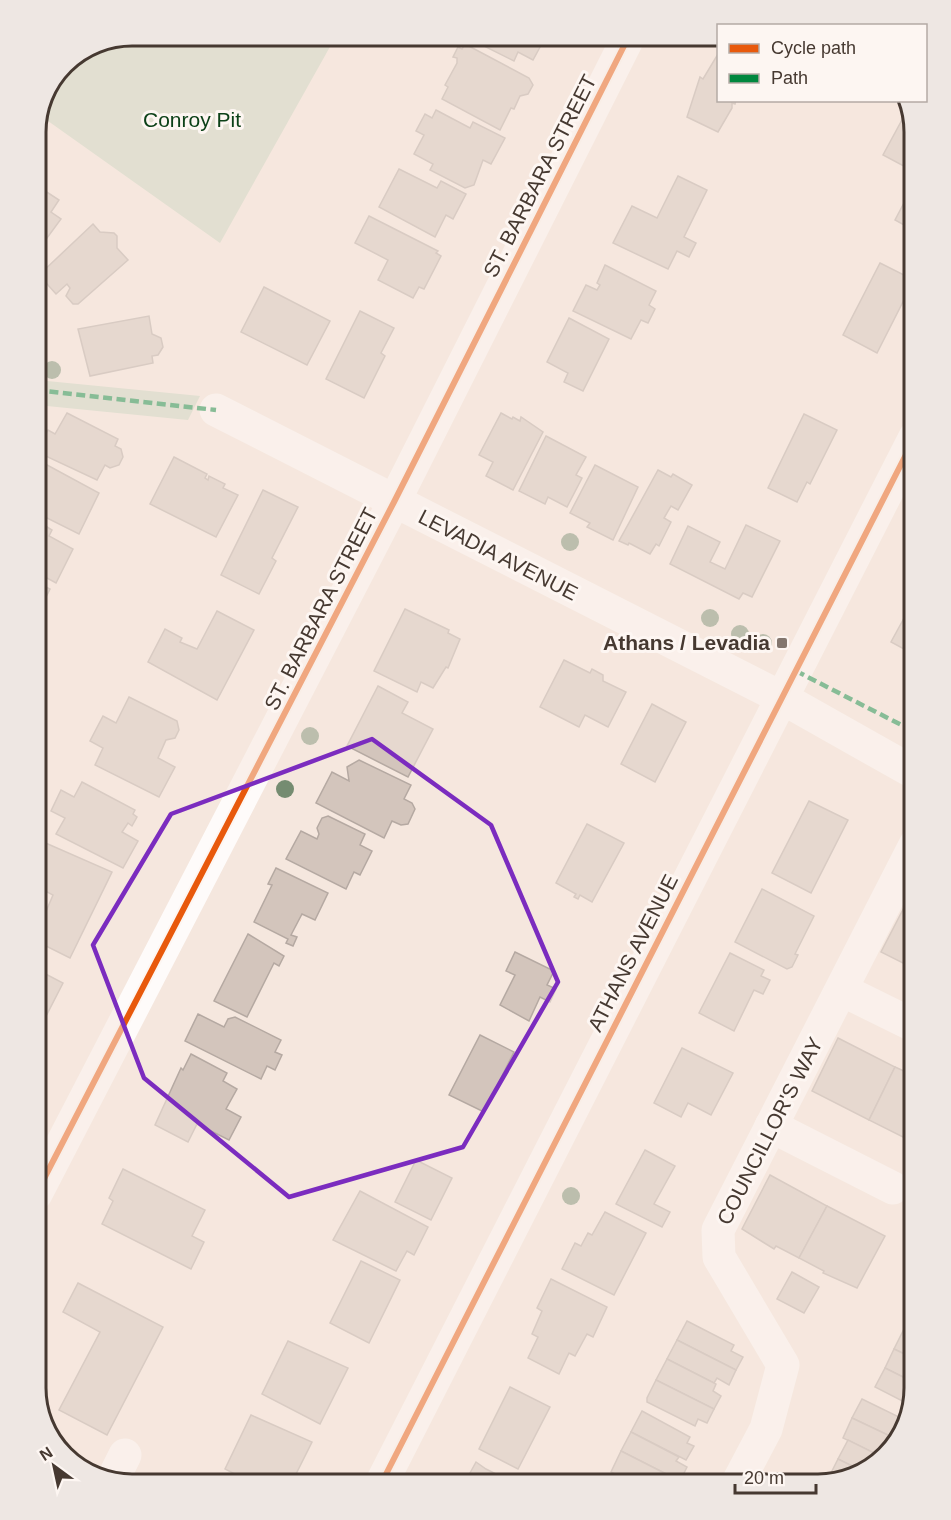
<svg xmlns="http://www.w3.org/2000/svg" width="951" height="1520" viewBox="0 0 951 1520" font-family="Helvetica,sans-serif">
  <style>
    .green { fill: #c9d5c0 }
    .building { fill: #d3c5bc; stroke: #b5a9a2; stroke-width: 1.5 }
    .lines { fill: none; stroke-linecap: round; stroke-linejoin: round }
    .minor { stroke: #fefbfa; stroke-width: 33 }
    .quiet { stroke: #00873e; stroke-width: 4.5; stroke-dasharray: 9 4.5; stroke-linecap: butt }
    .cycleway-casing { stroke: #fdf6f2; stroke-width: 10 }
    .cycleway { stroke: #e8590c; stroke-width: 6 }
    .tree { fill: #758c71 }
    .marked { fill: none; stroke: #7b2cbf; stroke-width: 4.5; stroke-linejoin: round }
    .poi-dot { fill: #83766e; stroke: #fdf6f2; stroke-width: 2 }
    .labels { text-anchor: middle; stroke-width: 6; stroke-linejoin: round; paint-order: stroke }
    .park-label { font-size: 21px; fill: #0c4118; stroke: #fdf6f2 }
    .street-label { font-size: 21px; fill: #463931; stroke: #fdf6f2 }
    .poi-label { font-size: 21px; font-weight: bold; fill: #463931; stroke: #fdf6f2; text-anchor: end }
    .rim { fill: none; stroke: #463931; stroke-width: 3 }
  </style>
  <rect width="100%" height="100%" fill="#f5e7de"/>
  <!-- green -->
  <g class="green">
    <polygon points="132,36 336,36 220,243 41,116 64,64"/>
    <polygon points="47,381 200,396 188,420 37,405"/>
  </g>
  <!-- building -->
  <g class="building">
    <polygon points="464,36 546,36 533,60 518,52 514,61"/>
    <polygon points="465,44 529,78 533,85 528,94 520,96 514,109 511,108 500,130 442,99 448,87 445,85 457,63 457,58 453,57 458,47 462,49"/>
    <polygon points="718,54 718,100 736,100 735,104 732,103 732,108 718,132 687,117 700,77 703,79"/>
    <polygon points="436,110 470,128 473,122 505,138 491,164 483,160 474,185 465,188 430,170 433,164 414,154 424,135 416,131 425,114 432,118"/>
    <polygon points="903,118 913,124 915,132 915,172 883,155"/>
    <polygon points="399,169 437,188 441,181 466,194 453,219 446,215 435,237 379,207"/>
    <polygon points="678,176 707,190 684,237 696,243 689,257 677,251 668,269 613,243 632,206 657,218"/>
    <polygon points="915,182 915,231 895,220"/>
    <polygon points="36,185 59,200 51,212 61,219 36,253"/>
    <polygon points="369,216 438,251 436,253 441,256 424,289 419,287 413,298 378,280 388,260 355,243"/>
    <polygon points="93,224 100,232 114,233 117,236 117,248 128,260 78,304 73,304 66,296 70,288 67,284 56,294 39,275"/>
    <polygon points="880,263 914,280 877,353 843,335"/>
    <polygon points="605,265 656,291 649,305 655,309 648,323 641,320 631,339 573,311 586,285 597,290 600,285 597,283"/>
    <polygon points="264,287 330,321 307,365 241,332"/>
    <polygon points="360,311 394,328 381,353 385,356 364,398 326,379"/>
    <polygon points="149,316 152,334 161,338 163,347 158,355 152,356 153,363 90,376 78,329"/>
    <polygon points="569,318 609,339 583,391 564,382 568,373 547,362"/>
    <polygon points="67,413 118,439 115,446 121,449 123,457 119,465 110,468 105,465 97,480 37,452 48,430 55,434"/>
    <polygon points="501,413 512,419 513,417 520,421 521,417 543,432 513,490 486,476 493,462 479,455"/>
    <polygon points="804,414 837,430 810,484 807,482 797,502 768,488"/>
    <polygon points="546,436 586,457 576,475 582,478 567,507 548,497 545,504 519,491"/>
    <polygon points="174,457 207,474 205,478 208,480 209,476 225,484 223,488 238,495 216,537 150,504"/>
    <polygon points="36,459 99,493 79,534 37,513 36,498 39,492 36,491"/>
    <polygon points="595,465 638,487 613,540 587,527 590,523 570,513"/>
    <polygon points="658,470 671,477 673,474 692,485 678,510 671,506 664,518 671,522 659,546 656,544 650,554 629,543 628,545 619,541"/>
    <polygon points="263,490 298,507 272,558 276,561 259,594 221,575"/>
    <polygon points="36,520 52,530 49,536 73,549 56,583 36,572"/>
    <polygon points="746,525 780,541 752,597 743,593 739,599 670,564 688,526 720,542 710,562 725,569"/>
    <polygon points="36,582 50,589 36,617"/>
    <polygon points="915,598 915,655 891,642"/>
    <polygon points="405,609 449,630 448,633 460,639 448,668 446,667 433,688 421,682 417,692 374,671"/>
    <polygon points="217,611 254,630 217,700 148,662 165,629 182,638 180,642 197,649"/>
    <polygon points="564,660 590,673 592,669 603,675 603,681 626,692 608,727 585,715 579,727 540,707"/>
    <polygon points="378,686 408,702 402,713 433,729 408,777 347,746"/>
    <polygon points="129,697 177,721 179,730 175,738 166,740 158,758 175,767 159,797 95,765 103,748 90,741 103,716 116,723"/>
    <polygon points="652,704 686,722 655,782 621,764"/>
    <polygon points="359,760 411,785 404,799 412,803 415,809 408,824 401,825 392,821 384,838 316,803 332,772 349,781 347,767"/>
    <polygon points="82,782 135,810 133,814 137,817 132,826 128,823 122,832 138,841 123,868 56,834 65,818 51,811 61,790 74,797"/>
    <polygon points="809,801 848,820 811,893 772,873"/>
    <polygon points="328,816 365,834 360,845 372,851 360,875 354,872 346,889 286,859 301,831 317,839 319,834 317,828 322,818"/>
    <polygon points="587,824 624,843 592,902 580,895 578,899 574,897 576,894 556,883"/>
    <polygon points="41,841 112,872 70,958 36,941 36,935 53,895 40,888 36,896 36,851"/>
    <polygon points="276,868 328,893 315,920 302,914 291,935 297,937 293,946 286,943 288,939 254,922 272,885 268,884"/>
    <polygon points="762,889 814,916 795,954 798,955 792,967 787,969 735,942"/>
    <polygon points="909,898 915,901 915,969 881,952"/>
    <polygon points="248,934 284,956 279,966 274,963 247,1017 214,1001"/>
    <polygon points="515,952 554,971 547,985 556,989 550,1002 540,997 529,1021 500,1005 515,975 506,971"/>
    <polygon points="730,953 764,970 761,976 770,980 763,994 754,990 734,1031 699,1013"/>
    <polygon points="36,969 63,983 42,1024 36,1021"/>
    <polygon points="198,1014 224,1027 228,1019 235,1017 281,1040 275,1052 282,1055 275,1070 267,1066 261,1079 185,1041"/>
    <polygon points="480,1035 514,1052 484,1112 449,1095"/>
    <polygon points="838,1038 895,1067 869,1120 812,1091"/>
    <polygon points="682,1048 733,1073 711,1115 688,1103 681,1117 654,1103"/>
    <polygon points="191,1054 227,1073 223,1081 237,1089 226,1109 241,1117 229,1140 197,1124 188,1142 155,1125 181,1068 183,1070"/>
    <polygon points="895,1067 915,1076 915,1143 869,1120"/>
    <polygon points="645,1150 675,1166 654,1204 670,1212 662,1227 616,1204"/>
    <polygon points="416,1160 452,1178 431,1220 395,1202"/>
    <polygon points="123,1169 205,1210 192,1236 204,1242 191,1269 102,1224 113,1201 109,1198"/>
    <polygon points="770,1175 827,1206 799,1258 776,1246 774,1249 742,1229"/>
    <polygon points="360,1191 428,1227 414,1255 407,1251 396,1271 333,1240"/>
    <polygon points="827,1206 885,1236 857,1288 823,1273 824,1271 799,1258"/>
    <polygon points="605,1212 646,1233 614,1295 562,1269 575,1243 581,1246 588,1233 592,1235"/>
    <polygon points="361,1261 400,1280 369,1343 330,1323"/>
    <polygon points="792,1272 819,1287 804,1313 777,1299"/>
    <polygon points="551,1279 607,1307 593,1337 587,1334 575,1356 569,1353 559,1374 528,1358 538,1337 532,1334 542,1311 537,1308"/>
    <polygon points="78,1283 163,1327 107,1435 59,1410 100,1332 63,1312"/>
    <polygon points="914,1310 915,1310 915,1334 904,1329"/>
    <polygon points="687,1321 734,1345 731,1351 743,1357 736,1370 677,1340"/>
    <polygon points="904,1329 915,1334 915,1359 894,1349"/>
    <polygon points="677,1340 736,1370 729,1385 717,1378 714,1383 667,1359"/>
    <polygon points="288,1341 348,1368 320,1424 262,1394"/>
    <polygon points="894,1349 915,1359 915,1383 885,1368"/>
    <polygon points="667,1359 716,1384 713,1391 721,1396 714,1409 656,1380"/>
    <polygon points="885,1368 915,1383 910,1405 875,1387"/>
    <polygon points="656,1380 714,1409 707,1423 698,1419 695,1426 647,1402 647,1398"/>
    <polygon points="510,1387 550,1407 518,1469 479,1449"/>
    <polygon points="862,1399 899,1417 890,1436 852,1418"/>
    <polygon points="642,1411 690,1437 687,1443 694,1446 686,1460 631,1432"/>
    <polygon points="251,1415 312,1442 291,1484 254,1484 225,1469"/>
    <polygon points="852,1418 890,1436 880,1456 843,1438"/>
    <polygon points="631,1432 679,1457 676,1461 687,1467 680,1481 621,1451"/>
    <polygon points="848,1440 880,1456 881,1456 864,1472 838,1459"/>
    <polygon points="621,1451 680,1481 678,1484 635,1484 611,1472"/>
    <polygon points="838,1459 864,1472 832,1481 828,1479"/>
    <polygon points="476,1462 486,1469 516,1484 464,1484"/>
  </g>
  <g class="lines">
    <!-- minor -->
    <g class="minor">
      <polyline points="216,410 782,698 915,773"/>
      <polyline points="842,990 915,1026"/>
      <polyline points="771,1126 893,1188"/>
      <polyline points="36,1194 394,502 629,36"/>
      <polyline points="113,1479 125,1455"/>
      <polyline points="381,1484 915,437"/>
      <polyline points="737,1484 766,1429 783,1365 719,1257 718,1230 915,845"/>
    </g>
    <!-- quiet -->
    <g class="quiet">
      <polyline points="36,390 216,410"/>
      <polyline points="796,671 915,732"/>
    </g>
    <!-- cycleway casing -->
    <g class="cycleway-casing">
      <g id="cycleway">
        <polyline points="36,1194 394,502 629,36"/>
        <polyline points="381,1484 915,437"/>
      </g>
    </g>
    <!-- cycleway -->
    <use href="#cycleway" class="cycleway"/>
  </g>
  <!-- trees -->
  <g class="tree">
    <circle cx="52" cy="370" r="9"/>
    <circle cx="570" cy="542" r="9"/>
    <circle cx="710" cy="618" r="9"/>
    <circle cx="740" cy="634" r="9"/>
    <circle cx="763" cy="643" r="9"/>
    <circle cx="310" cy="736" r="9"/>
    <circle cx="285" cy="789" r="9"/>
    <circle cx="571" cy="1196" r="9"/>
  </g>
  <!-- marked area -->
  <path d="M0 0H951V1520H0ZM372 739 491 825 558 982 463 1147 289 1197 144 1078 93 945 171 814Z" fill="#f5e7de" fill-opacity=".55" fill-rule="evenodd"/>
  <path class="marked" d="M372 739 491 825 558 982 463 1147 289 1197 144 1078 93 945 171 814Z"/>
  <!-- markers -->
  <rect class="poi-dot" x="776" y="637" width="12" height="12" rx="3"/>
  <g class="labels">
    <!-- park labels -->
    <g class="park-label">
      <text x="192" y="127">Conroy Pit</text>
    </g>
    <!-- street labels -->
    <g class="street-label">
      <text transform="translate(540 176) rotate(-63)" y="7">ST. BARBARA STREET</text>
      <text transform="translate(498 555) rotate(27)" y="7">LEVADIA AVENUE</text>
      <text transform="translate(321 609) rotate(-63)" y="7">ST. BARBARA STREET</text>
      <text transform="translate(633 953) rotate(-63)" y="7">ATHANS AVENUE</text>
      <text transform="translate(770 1131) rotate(-63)" y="7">COUNCILLOR'S WAY</text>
    </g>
    <!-- poi labels -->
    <g class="poi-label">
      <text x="770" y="650">Athans / Levadia</text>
    </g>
  </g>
  <!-- crop -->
  <path d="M0 0H951V1520H0ZM132 46H818A86 86 0 0 1 904 132V1388A86 86 0 0 1 818 1474H132A86 86 0 0 1 46 1388V132A86 86 0 0 1 132 46Z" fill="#eee7e3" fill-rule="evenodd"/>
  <path class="rim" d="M132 46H818A86 86 0 0 1 904 132V1388A86 86 0 0 1 818 1474H132A86 86 0 0 1 46 1388V132A86 86 0 0 1 132 46Z"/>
  <!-- legend -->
  <rect x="717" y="24" width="210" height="78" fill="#fdf6f2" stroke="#b4aaa5" stroke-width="1.5"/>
  <rect x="729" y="44" width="30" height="9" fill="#e8590c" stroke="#b4aaa5" stroke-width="1.5"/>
  <text x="771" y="54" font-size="18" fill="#463931">Cycle path</text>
  <rect x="729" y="74" width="30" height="9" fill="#00873e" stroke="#b4aaa5" stroke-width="1.5"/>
  <text x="771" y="84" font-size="18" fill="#463931">Path</text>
  <!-- north arrow -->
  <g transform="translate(54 1466) rotate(327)" stroke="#fdf6f2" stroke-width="4.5" paint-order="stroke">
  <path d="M0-4.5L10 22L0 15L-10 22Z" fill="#463931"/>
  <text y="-9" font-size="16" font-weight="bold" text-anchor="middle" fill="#463931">N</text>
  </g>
  <!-- scale -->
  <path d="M735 1484v9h81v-9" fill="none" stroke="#463931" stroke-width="3"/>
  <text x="744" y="1484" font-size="18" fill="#463931" stroke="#fdf6f2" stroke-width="4.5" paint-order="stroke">20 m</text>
</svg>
